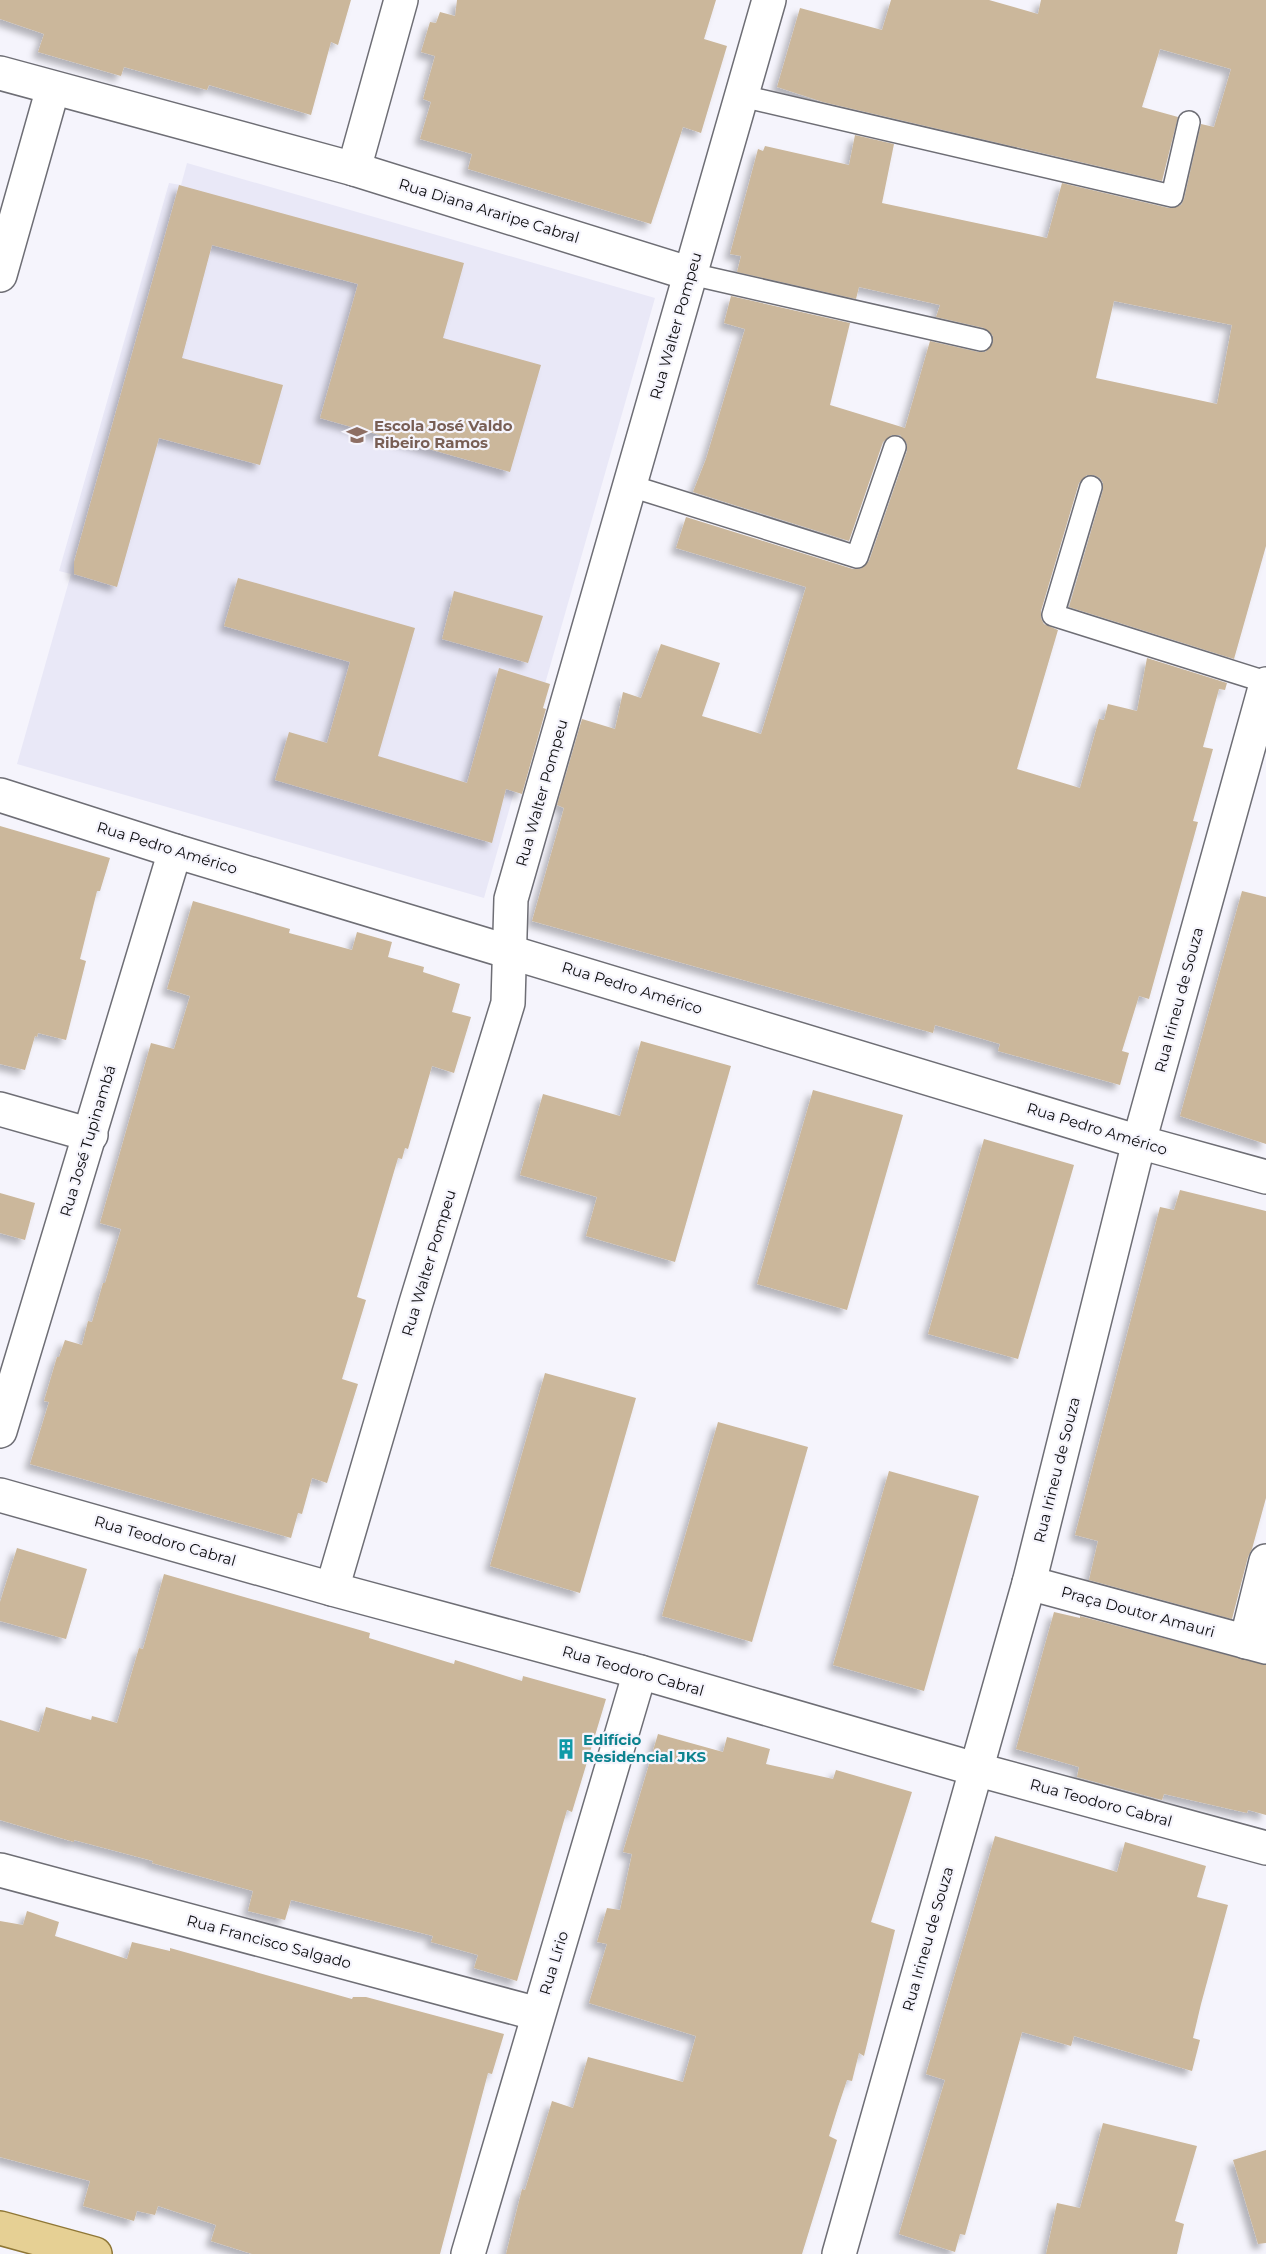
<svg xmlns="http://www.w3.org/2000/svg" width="1266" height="2254" viewBox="0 0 1266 2254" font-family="Montserrat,sans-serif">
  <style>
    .built { fill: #e9e8f7 }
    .building { fill: #cbb79b; fill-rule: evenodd; filter: url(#shadow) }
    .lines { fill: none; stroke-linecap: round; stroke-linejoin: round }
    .service-casing { stroke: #6e6e75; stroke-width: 24 }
    .minor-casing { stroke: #6e6e75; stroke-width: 36 }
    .primary-casing { stroke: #8f7736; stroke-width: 36 }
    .service { stroke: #fff; stroke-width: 21 }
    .minor { stroke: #fff; stroke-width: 33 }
    .primary { stroke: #e6d094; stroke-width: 33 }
    .labels { text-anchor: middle; stroke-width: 4.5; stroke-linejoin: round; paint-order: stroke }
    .street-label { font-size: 15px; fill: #0c0c0e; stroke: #f5f4fc }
    .education-label { font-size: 15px; font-weight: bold; fill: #785e54; stroke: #f5f4fc; text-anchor: start }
    .culture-label { font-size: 15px; font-weight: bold; fill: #0d838f; stroke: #f5f4fc; text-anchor: start }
  </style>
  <defs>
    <filter id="shadow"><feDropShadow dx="-5.5" dy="5.5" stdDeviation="3" flood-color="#0004"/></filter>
  </defs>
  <rect width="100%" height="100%" fill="#f5f4fc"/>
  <!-- built -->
  <polygon class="built" points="187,163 655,298 484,898 17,764 71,574 59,571 169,183 181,185"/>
  <!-- building -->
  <g class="building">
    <polygon points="0,0 351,0 338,45 331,42 311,115 209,85 207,90 124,67 121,76 38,52 44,34 0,19"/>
    <polygon points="457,0 716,0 704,39 727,46 701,133 683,127 651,224 468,169 472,154 420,139 431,102 423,99 435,56 421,52 430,22 436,23 440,12 455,16"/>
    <path d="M891 0H989L1038 14 1041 0H1266V546L1234 659 1069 607 1103 490V483L1100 478 1094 475H1087L1079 483 1041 611V618L1044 624 1058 630 1017 769 1080 788 1099 719 1104 720 1108 704 1137 711 1147 658 1227 683 1225 690 1219 689 1203 747 1213 749 1193 821 1198 822 1149 999 1139 996 1122 1051 1129 1053 1120 1085 998 1051 1000 1044 935 1025 933 1033 532 921 564 808 557 805 582 719 615 729 623 692 641 698 661 644 720 663 702 716 761 734 806 587 676 548 686 517 853 569H860L869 561 907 451V444L900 435H892L883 442 849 541 693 492 706 459 745 329 724 323 731 296 850 323 830 405 905 428 930 341 979 352H985L993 343V336L984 328 936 317 940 305 859 287 856 299 737 272 741 256 730 254 758 149 763 151 765 146 849 165 855 135 894 144 882 203 1047 238 1062 183 1169 208 1181 205 1184 199 1201 124 1214 127 1231 69 1160 49 1142 107 1178 117 1162 181 823 102 777 87 800 8 882 30ZM1114 301 1232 325 1217 404 1096 378Z"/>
    <polygon points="179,185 464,263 443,338 541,365 510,472 320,418 358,284 212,245 182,358 283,385 260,465 159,438 117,587 74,574 74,562"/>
    <polygon points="238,578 415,628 378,756 467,783 499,668 550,684 543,708 546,709 522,794 506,789 492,843 275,780 289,732 327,743 350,662 224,626"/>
    <polygon points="454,591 543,616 528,663 442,639"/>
    <polygon points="0,826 110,858 100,891 97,891 80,959 86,961 66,1040 38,1033 37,1037 35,1036 25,1070 0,1064"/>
    <polygon points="1242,891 1266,897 1266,1144 1180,1116"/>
    <polygon points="193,901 290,929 289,933 352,950 357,932 392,942 388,957 424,967 423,972 460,984 452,1012 471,1017 454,1073 432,1066 408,1149 405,1148 402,1159 398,1158 357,1297 366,1300 342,1379 358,1384 327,1483 312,1478 302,1514 298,1513 291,1538 30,1464 49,1402 44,1401 57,1357 59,1357 65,1340 82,1345 88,1321 92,1322 103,1283 105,1283 121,1229 100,1223 151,1043 174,1049 190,996 167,989"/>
    <polygon points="641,1041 731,1066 675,1262 586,1236 597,1197 520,1175 543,1094 620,1116"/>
    <polygon points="813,1090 903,1115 847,1310 757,1284"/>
    <polygon points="984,1139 1074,1165 1018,1359 928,1334"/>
    <polygon points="1180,1190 1266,1211 1266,1498 1252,1549 1248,1557 1232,1619 1089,1580 1098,1541 1075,1535 1160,1207 1174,1210"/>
    <polygon points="0,1193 35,1203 25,1240 0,1233"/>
    <polygon points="545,1373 636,1398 580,1593 490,1566"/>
    <polygon points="718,1422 808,1447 752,1642 662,1616"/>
    <polygon points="889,1471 979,1496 924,1691 833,1665"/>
    <polygon points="17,1548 87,1569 66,1639 0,1621 0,1602"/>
    <polygon points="164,1574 370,1633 369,1638 454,1664 455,1660 522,1681 523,1676 606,1699 572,1812 567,1810 517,1981 474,1968 478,1955 431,1942 433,1936 291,1900 285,1920 248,1911 253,1891 152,1863 153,1861 74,1840 74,1842 0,1820 0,1720 39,1732 46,1707 91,1720 92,1716 117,1723 139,1648 143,1649"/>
    <polygon points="1054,1612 1080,1618 1080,1616 1266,1665 1266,1815 1248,1810 1247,1813 1164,1794 1162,1800 1077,1777 1079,1767 1016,1749"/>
    <polygon points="658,1734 723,1752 727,1737 770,1749 766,1764 833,1779 836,1770 912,1792 871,1922 895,1930 864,2056 859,2053 852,2081 847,2080 838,2107 829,2136 837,2140 802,2254 506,2254 522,2189 525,2190 552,2101 573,2108 588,2057 683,2082 696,2036 589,2003 607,1944 597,1942 607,1908 620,1910 632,1854 623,1852"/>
    <polygon points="995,1836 1117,1872 1125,1842 1206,1866 1197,1897 1228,1905 1201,2004 1193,2038 1200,2040 1192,2071 1074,2036 1071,2046 1022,2032 965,2235 960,2234 955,2252 899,2234 945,2080 926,2074"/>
    <polygon points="27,1911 59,1922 55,1936 127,1959 132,1942 170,1951 170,1948 352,1999 353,1997 366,1997 504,2034 492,2074 488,2073 440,2254 252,2254 211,2241 216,2225 158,2206 155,2215 137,2211 134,2221 83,2206 90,2181 0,2157 0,1921 23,1925"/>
    <polygon points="1103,2123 1197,2146 1175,2221 1184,2224 1177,2254 1046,2254 1057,2203 1080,2208"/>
    <polygon points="1266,2150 1266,2243 1258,2244 1233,2160"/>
  </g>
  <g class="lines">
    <!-- service casing -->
    <g class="service-casing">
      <g id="service">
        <polyline points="742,96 1172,196 1189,122"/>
        <polyline points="691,274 981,340"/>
        <polyline points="631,486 857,557 895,447"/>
        <polyline points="1091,487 1053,615 1266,682"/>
      </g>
    </g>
    <!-- minor casing -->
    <g class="minor-casing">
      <g id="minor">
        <polyline points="0,73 354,169 691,274"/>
        <polyline points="354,169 401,0"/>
        <polyline points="0,275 53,88"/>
        <polyline points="0,795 175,851 1139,1142 1266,1177"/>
        <polyline points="0,1109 91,1135"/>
        <polyline points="0,1431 175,851"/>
        <polyline points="0,1495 332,1589 640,1672 975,1769 1266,1848"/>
        <polyline points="1029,1583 1266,1647"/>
        <polyline points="332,1589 416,1303 508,1003 511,899 769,0"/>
        <polyline points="1246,1642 1266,1561"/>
        <polyline points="0,1870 538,2014"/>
        <polyline points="468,2254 640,1672"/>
        <polyline points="839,2254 1029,1583 1139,1142 1266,684"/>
      </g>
    </g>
    <!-- primary casing -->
    <g class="primary-casing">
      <polyline id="primary" points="0,2228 95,2254"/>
    </g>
    <!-- service -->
    <use href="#service" class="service"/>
    <!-- minor -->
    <use href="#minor" class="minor"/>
    <!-- primary -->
    <use href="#primary" class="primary"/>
  </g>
  <!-- icons -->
  <defs>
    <g id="school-bare" transform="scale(1.62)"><path d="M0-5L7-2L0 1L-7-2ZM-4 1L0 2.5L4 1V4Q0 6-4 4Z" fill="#8d6e63" stroke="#f5f4fc" stroke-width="2.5" paint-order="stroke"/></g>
    <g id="building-bare" transform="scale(1.62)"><path d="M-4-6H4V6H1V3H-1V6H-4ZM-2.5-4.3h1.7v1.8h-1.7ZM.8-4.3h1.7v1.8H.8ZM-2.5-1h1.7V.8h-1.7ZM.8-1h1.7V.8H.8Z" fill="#0f9aa8" stroke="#f5f4fc" stroke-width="2.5" paint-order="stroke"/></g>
  </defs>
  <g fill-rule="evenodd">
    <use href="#school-bare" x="357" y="435"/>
    <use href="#building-bare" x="566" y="1749"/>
  </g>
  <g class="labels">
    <!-- street labels -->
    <g class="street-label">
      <text transform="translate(489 211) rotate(17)" y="5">Rua Diana Araripe Cabral</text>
      <text transform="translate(676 326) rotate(-74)" y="5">Rua Walter Pompeu</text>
      <text transform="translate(542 793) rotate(-74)" y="5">Rua Walter Pompeu</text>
      <text transform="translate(167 848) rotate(17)" y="5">Rua Pedro Américo</text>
      <text transform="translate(632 988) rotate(17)" y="5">Rua Pedro Américo</text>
      <text transform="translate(1179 1000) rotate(-75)" y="5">Rua Irineu de Souza</text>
      <text transform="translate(1097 1129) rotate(17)" y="5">Rua Pedro Américo</text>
      <text transform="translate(88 1141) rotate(-73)" y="5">Rua José Tupinambá</text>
      <text transform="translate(429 1263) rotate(-73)" y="5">Rua Walter Pompeu</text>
      <text transform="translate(1057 1470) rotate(-76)" y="5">Rua Irineu de Souza</text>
      <text transform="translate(165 1541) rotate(16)" y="5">Rua Teodoro Cabral</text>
      <text transform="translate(1138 1612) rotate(15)" y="5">Praça Doutor Amauri</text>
      <text transform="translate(633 1671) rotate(16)" y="5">Rua Teodoro Cabral</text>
      <text transform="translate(1101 1803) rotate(15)" y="5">Rua Teodoro Cabral</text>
      <text transform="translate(928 1939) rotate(-74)" y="5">Rua Irineu de Souza</text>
      <text transform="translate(269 1942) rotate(15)" y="5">Rua Francisco Salgado</text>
      <text transform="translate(554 1963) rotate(-73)" y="5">Rua Lírio</text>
    </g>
    <!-- education labels -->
    <g class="education-label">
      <text x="374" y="431">Escola José Valdo<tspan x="374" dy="17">Ribeiro Ramos</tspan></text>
    </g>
    <!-- culture labels -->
    <g class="culture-label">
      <text x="583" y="1745">Edifício<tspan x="583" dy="17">Residencial JKS</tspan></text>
    </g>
  </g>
</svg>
